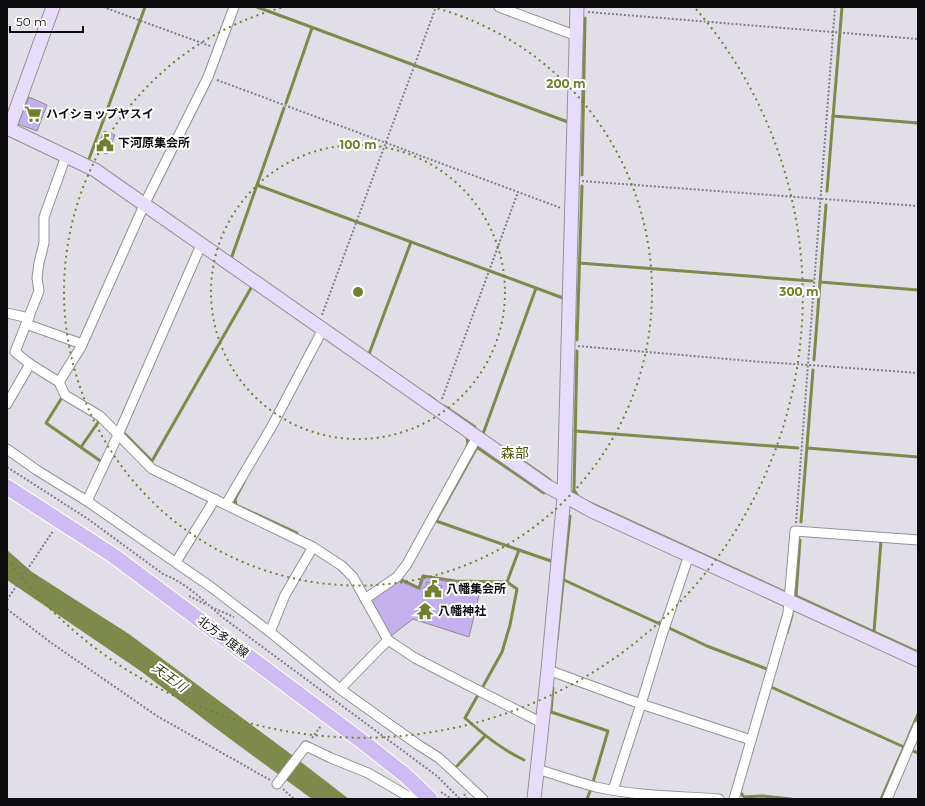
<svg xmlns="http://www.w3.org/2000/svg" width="925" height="806" viewBox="0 0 925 806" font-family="Montserrat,'Noto Sans JP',sans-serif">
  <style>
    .water { fill: #7d8a4b }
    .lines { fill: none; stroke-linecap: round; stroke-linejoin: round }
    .stream { stroke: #7d8a4b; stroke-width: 3 }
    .building { fill: #c3b0ed; stroke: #8d8b94 }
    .street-casing { stroke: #929099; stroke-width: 11 }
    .secondary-casing { stroke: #929099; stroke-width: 15 }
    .primary-casing { stroke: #fff; stroke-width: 17 }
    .path { stroke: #817e85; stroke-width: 2; stroke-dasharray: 2 2; stroke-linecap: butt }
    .street { stroke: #fff; stroke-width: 9 }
    .secondary { stroke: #e7ddfa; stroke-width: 13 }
    .primary { stroke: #cebbf4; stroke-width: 15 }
    .ring { fill: none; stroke: #71802e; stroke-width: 2; stroke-dasharray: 2 4 }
    .labels { text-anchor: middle; stroke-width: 4; stroke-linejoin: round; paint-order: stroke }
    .poi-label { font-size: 12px; font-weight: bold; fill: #0d0c0f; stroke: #fff; text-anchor: start }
    .street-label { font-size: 12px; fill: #0d0c0f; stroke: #fff }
    .water-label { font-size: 13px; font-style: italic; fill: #3a4212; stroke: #fff }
    .quarter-label { font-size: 14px; fill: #485400; stroke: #fff }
    .centre { fill: #71802e; stroke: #fff; stroke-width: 2 }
    .ring-label { font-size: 12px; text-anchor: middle; font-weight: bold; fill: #71802e; stroke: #fff; stroke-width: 4; stroke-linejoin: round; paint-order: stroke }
  </style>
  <rect width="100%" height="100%" fill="#e1dee8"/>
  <!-- water -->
  <polygon class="water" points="7,550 32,572 129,634 288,752 349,799 312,799 218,730 142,672 7,580"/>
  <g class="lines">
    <!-- stream -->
    <g class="stream">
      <polyline points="257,7 568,122"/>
      <polyline points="286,103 312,28"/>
      <polyline points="833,116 918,123"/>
      <polyline points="89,159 145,7"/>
      <polyline points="582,175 585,18"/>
      <polyline points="257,185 284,108"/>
      <polyline points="827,191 842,7"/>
      <polyline points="231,259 257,185 563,298 563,296"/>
      <polyline points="579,263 812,281"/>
      <polyline points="820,282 918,290"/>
      <polyline points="577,340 582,186"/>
      <polyline points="577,351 574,490 579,498"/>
      <polyline points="369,354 411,242"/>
      <polyline points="814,360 826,205"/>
      <polyline points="428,395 436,401"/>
      <polyline points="63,396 46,423 102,462"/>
      <polyline points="444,406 475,427"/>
      <polyline points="575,431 798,448"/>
      <polyline points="125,434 152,461 251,288"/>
      <polyline points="483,434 536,288"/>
      <polyline points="467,438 468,444 467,446"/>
      <polyline points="81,447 99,421"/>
      <polyline points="504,448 550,480"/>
      <polyline points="807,448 918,457"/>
      <polyline points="244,482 235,499 236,505 297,533"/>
      <polyline points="586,501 787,593"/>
      <polyline points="801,522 813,370"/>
      <polyline points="800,540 796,596 918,652"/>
      <polyline points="519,550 551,561"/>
      <polyline points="400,579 419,588 423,576 455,581 507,582"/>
      <polyline points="564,580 662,625"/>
      <polyline points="667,627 707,646 767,669"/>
      <polyline points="874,632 881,541"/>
      <polyline points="787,633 792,615"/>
      <polyline points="557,640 570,516"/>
      <polyline points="771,685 771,687 904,747 918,714"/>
      <polyline points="553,688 551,712 608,731 593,782"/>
      <polyline points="481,690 502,652 510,625 517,589 507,582 519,550 436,521 476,449 478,448 544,493 545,491"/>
      <path d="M478 695 465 718C483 734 501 749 524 760"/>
      <polyline points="911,750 918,753"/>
      <polyline points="457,766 485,736"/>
      <polyline points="741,789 740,792 744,797 761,796 791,799"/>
      <polyline points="587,799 591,789"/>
      <polyline points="881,799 904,747"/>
    </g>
  </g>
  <!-- building -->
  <g class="building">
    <polygon points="29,97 47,105 37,131 18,124"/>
    <polygon points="104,131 115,135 107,154 96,150"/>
    <polygon points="424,577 456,583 482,583 469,637 413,619 391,636 371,604 370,599 398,580 420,590"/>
    <polygon points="427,582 442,586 440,594 423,590 424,587 426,587"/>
  </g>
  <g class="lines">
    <!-- street casing -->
    <g class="street-casing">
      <g id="street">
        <polyline points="499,7 577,36"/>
        <polyline points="66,156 44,217 44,243 39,263 37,278 39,291 15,352 30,364 59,382 65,395 100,416 152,469 313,547 342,566 353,577 388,640 415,658 542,723"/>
        <polyline points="7,313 29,318"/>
        <polyline points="26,324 82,344"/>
        <polyline points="59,382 81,347 145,203 208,77 234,7"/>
        <polyline points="7,404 30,364"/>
        <polyline points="7,449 38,471 87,501 211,587 270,632 340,689 417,744 439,758 483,799"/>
        <polyline points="87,501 118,435 201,245"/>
        <polyline points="226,504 272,426 323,329"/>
        <polyline points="176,562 215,499"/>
        <polyline points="365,599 397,577 407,564 477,437"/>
        <polyline points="270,632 285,595 313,547"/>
        <polyline points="548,670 641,704 662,635 689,555"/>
        <polyline points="340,689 388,640"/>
        <path d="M537 769C557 775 576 782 596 787 636 796 678 796 719 799"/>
        <polyline points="277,784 306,746 331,758 368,773 406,795 418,799"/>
        <polyline points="613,790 641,704 751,740"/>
        <polyline points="734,799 788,613 795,531 918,540"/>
        <polyline points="887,799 918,726"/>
      </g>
    </g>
    <!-- secondary casing -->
    <g class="secondary-casing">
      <g id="secondary">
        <polyline points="7,128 95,170 547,486 592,511 918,660"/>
        <polyline points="9,129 53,7"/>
        <polyline points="534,799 548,670 564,496 577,7"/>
      </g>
    </g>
    <!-- primary casing -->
    <g class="primary-casing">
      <polyline id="primary" points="7,487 114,556 363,742 405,775 430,799"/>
    </g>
    <!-- path -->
    <g class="path">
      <polyline points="103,7 210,46"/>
      <polyline points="588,12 918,39"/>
      <polyline points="217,80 561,208"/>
      <polyline points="582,181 918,206"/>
      <polyline points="322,315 436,7"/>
      <polyline points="578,346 762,362 809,365 918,373"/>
      <polyline points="442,399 518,192"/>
      <path d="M7 467 88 519 163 574C186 583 203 600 222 617L437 776 460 799"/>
      <polyline points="796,523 835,7"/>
      <polyline points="189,596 207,605"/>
      <polyline points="7,600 53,531"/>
      <polyline points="211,607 234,617"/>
      <polyline points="7,609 50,642 157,716 270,780"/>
      <polyline points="312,738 321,726"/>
      <polyline points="283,789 294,799"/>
      <polyline points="441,792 452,799"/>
      <polyline points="464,794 467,799"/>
    </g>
    <!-- street -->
    <use href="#street" class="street"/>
    <!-- secondary -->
    <use href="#secondary" class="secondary"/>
    <!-- primary -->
    <use href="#primary" class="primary"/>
  </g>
  <!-- distance rings -->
  <g class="ring">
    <circle cx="358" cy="292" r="147"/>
    <path d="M432 7A294 294 0 1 1 284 7"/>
    <path d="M696 9A441 441 0 1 1 8 560"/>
  </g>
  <!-- icons -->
  <defs>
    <g id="supermarket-bare" transform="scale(1.38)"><path d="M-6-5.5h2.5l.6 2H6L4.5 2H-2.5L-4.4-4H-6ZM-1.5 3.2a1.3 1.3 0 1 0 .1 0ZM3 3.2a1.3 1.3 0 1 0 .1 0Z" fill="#71802e" stroke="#fff" stroke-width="2.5" paint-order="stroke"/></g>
    <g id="civic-bare" transform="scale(1.38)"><path d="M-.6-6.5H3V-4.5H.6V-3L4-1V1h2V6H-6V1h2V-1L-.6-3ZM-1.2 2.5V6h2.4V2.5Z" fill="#71802e" stroke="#fff" stroke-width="2.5" paint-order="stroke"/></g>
    <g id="temple-bare" transform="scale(1.38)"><path d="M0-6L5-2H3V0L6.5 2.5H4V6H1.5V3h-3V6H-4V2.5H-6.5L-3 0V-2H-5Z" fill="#71802e" stroke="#fff" stroke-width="2.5" paint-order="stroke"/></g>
  </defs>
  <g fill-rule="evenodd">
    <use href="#supermarket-bare" x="33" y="114"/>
    <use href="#civic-bare" x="105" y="143"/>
    <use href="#civic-bare" x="433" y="589"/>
    <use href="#temple-bare" x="425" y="611"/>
  </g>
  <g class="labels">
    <!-- poi labels -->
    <g class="poi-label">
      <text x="46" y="118">ハイショップヤスイ</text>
      <text x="118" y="147">下河原集会所</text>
      <text x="446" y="593">八幡集会所</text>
      <text x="438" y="615">八幡神社</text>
    </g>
    <!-- street labels -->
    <g class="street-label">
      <text transform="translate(223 637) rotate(37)" y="4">北方多度線</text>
    </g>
    <!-- water labels -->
    <g class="water-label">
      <text transform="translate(170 677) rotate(36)" y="5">天王川</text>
    </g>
    <!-- quarter labels -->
    <g class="quarter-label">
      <text x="515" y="458">森部</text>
    </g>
  </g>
  <circle cx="358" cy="292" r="6" class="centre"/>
  <g class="ring-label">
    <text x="566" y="88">200 m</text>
    <text x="358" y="149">100 m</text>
    <text x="799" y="296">300 m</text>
  </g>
  <!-- border -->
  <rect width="925" height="806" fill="none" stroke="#0d0c0f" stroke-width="16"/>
  <!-- scale -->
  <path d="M10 26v6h73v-6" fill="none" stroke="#0d0c0f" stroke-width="2"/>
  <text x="16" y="26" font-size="12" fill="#0d0c0f" stroke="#ffffff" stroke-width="3" paint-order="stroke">50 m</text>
</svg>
